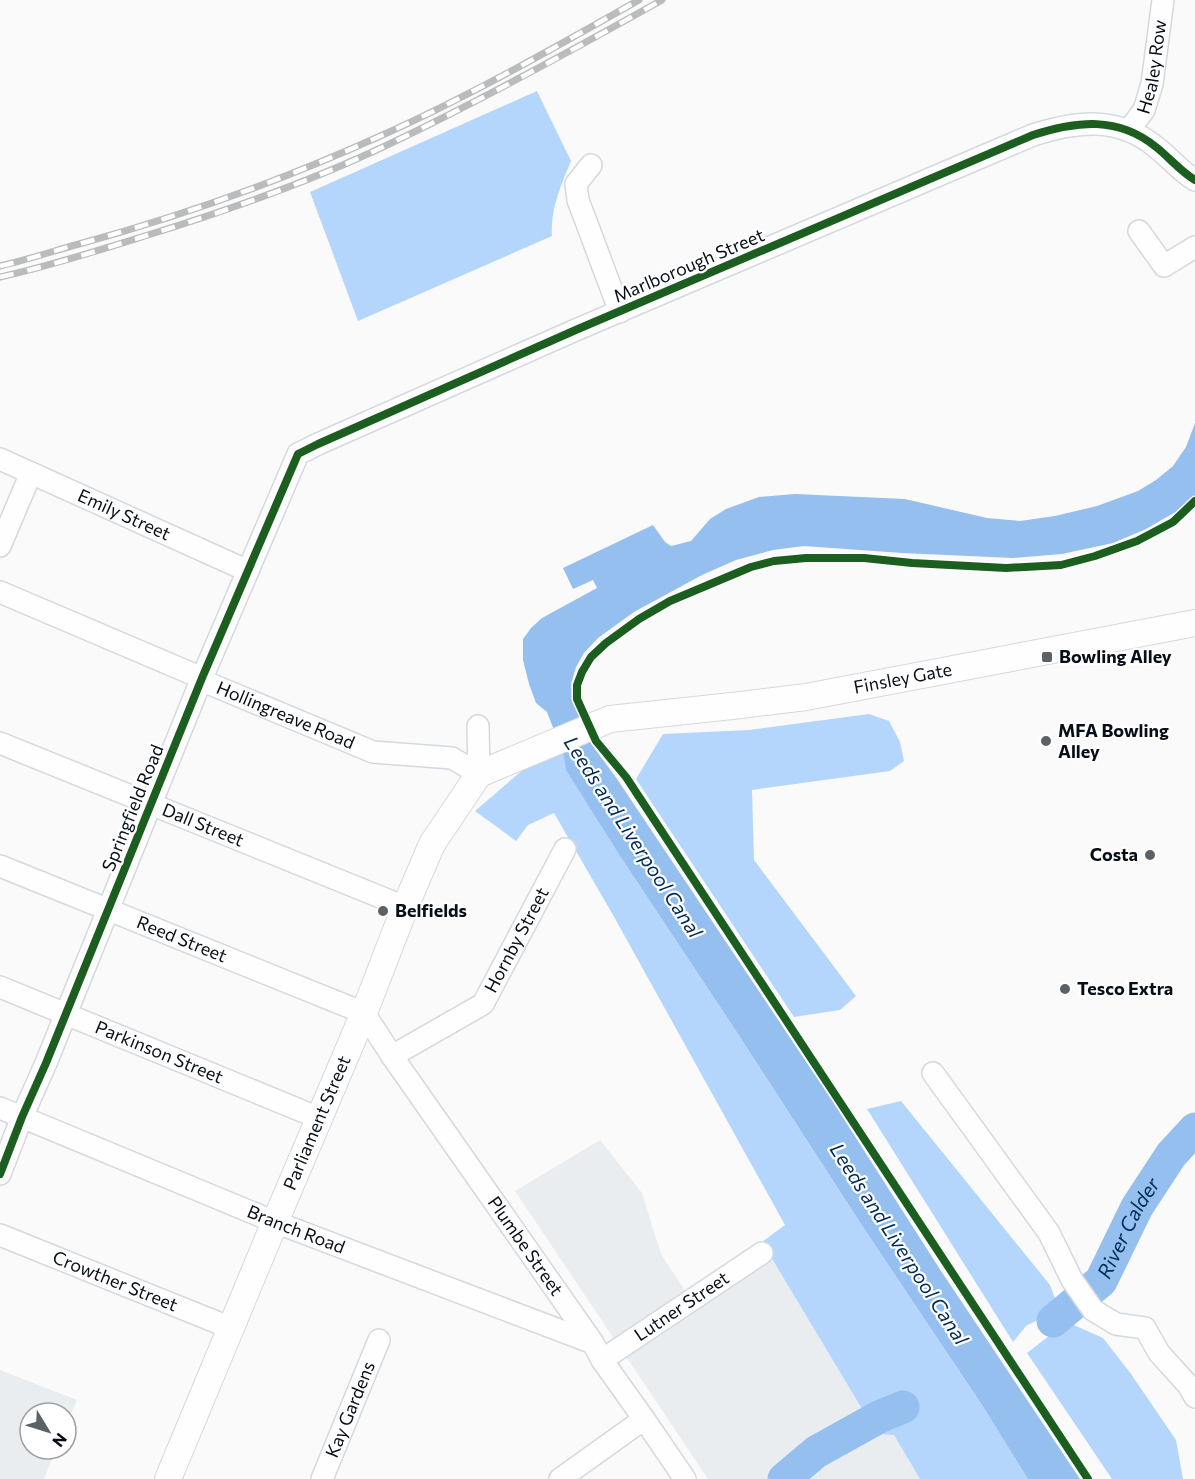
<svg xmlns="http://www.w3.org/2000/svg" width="1195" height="1479" viewBox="0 0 1195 1479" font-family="Commissioner,sans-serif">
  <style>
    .built { fill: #e9edf0 }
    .forest { fill: #b4d6fc }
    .water { fill: #94bfee }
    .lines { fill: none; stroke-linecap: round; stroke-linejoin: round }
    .river { stroke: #94bfee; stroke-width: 33 }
    .minor-casing { stroke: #d4d9de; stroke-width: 24 }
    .tertiary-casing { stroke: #d4d9de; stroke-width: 28 }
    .minor { stroke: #fefefe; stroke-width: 21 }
    .tertiary { stroke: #fefefe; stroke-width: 26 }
    .rail-casing { stroke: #babbbc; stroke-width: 7 }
    .rail { stroke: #fff; stroke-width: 4.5; stroke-dasharray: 14; stroke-linecap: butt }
    .cycleway-casing { stroke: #fff; stroke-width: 11 }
    .cycleway { stroke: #1b5e20; stroke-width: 8 }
    .poi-dot { fill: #5c6166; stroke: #fff; stroke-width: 2 }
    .labels { text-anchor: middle; stroke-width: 4.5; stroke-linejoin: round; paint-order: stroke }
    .street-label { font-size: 18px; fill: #070e17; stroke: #fff }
    .poi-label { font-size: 18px; font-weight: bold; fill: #070e17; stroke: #fff; text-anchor: start }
    .water-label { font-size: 20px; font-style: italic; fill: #002b54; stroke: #fff }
  </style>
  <rect width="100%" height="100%" fill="#fafafa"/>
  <!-- built -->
  <g class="built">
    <polygon points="600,1140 642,1193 661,1254 686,1292 762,1242 877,1434 894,1435 920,1479 708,1479 515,1191"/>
    <polygon points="0,1370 77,1400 66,1425 66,1413 30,1413 30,1449 56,1449 44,1479 0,1479"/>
  </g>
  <!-- forest -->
  <g class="forest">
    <path d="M537 91 571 161C561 185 550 210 552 236L358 321 310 192Z"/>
    <polygon points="869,714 889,721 900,742 904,761 890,771 752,790 754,860 856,996 840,1010 794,1017 636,779 663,734 749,730"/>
    <polygon points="563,752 624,862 738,1034 863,1227 982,1405 1028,1479 920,1479 894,1435 877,1434 762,1242 785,1225 613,915 554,813 528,825 516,841 475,811 525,768"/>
    <polygon points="901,1101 1050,1285 1059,1309 1026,1326 1013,1342 867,1109"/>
    <polygon points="1067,1322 1103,1338 1131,1374 1176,1440 1183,1479 1112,1479 1027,1353"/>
  </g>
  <!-- water -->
  <polygon class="water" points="1195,423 1195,496 1179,510 1146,529 1113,543 1062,554 1013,558 991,557 902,553 804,546 773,550 736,560 702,575 634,612 598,638 584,653 576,667 571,684 573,699 592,745 615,776 833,1102 941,1271 1080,1479 1028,1479 982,1405 863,1227 738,1034 624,862 566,770 564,756 547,712 536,703 529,684 523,660 523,639 531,628 542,618 597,588 593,580 573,589 563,568 653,525 665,542 671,546 691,541 710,519 726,509 759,497 795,494 905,499 987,518 1020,521 1055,516 1097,506 1138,491 1156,480 1173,466 1186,447"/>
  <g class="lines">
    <!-- river -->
    <g class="river">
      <path id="s1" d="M1053 1321 1101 1281 1137 1207 1171 1155 1195 1129"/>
      <polyline points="784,1479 816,1452 879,1417 903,1407"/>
    </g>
    <!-- minor casing -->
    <g class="minor-casing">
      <g id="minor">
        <path id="s2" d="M1129 130 1144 110 1152 84 1163 0"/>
        <polyline points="591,165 576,184 578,200 620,312"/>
        <polyline points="1139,231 1164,266 1195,247"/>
        <path id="s3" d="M0 459 248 571"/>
        <polyline points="0,546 31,473"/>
        <path id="s4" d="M0 592 202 678 203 681 373 752 452 758 479 774"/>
        <polyline points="478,726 479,774"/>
        <path id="s5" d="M0 743 405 907"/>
        <path id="s6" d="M0 866 364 1013 392 1056 593 1343 602 1360 644 1419 685 1479"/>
        <path id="s7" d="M0 987 319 1118"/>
        <path id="s8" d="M392 1056 483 1004 565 849"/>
        <polyline points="933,1073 1049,1233 1072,1280 1093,1310 1116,1324 1145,1328 1159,1353 1188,1385 1195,1397"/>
        <path id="s9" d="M0 1108 275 1222 593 1343"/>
        <path d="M0 1174 22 1117 46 1063 202 678 298 454 318 444 578 329 1033 135C1077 121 1118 116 1156 147 1170 158 1180 171 1195 180"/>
        <path id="s10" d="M0 1235 231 1328"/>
        <path id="s11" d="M602 1360 762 1253"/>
        <path id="s12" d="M322 1479 379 1340"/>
        <polyline points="560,1479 644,1419"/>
      </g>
    </g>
    <!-- tertiary casing -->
    <g class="tertiary-casing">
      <g id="tertiary">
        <path id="s13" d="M168 1479 275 1222 364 1013 405 907 432 844 479 774 610 719 732 706 806 697 1195 623"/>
      </g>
    </g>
    <!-- minor -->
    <use href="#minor" class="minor"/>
    <!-- tertiary -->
    <use href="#tertiary" class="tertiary"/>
    <!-- rail casing -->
    <g class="rail-casing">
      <g id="rail">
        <path d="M0 266C27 260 53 251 79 244 181 216 281 181 378 137 468 97 554 48 639 0"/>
        <path d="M0 277C50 266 100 250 148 235 229 210 309 182 385 146 480 101 571 51 662 0"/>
      </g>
    </g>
    <!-- rail -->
    <use href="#rail" class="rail"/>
    <!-- cycleway casing -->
    <g class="cycleway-casing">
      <g id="cycleway">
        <path d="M0 1174 22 1117 46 1063 202 678 298 454 318 444 578 329 1033 135C1077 121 1118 116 1156 147 1170 158 1180 171 1195 180"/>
        <polyline points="1088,1479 626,777 596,741 577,699 577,685 582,672 591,657 606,643 639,619 670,601 751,567 774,561 806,558 864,558 912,563 1006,568 1061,565 1095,556 1137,541 1173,522 1195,501"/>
      </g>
    </g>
    <!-- cycleway -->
    <use href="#cycleway" class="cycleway"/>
  </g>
  <!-- markers -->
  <g class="poi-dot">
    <rect x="1041" y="651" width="12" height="12" rx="3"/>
    <circle cx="1046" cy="741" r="6"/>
    <circle cx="1150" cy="855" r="6"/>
    <circle cx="383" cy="911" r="6"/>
    <circle cx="1065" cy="989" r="6"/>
  </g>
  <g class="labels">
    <!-- street labels -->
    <g class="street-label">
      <text dy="6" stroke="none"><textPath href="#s2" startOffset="69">Healey Row</textPath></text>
      <text transform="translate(689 266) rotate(-23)" y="6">Marlborough Street</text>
      <text dy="6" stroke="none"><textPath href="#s3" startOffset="136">Emily Street</textPath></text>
      <text dy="6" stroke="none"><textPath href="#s13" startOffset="1210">Finsley Gate</textPath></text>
      <text dy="6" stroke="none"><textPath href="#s4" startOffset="312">Hollingreave Road</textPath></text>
      <text transform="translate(133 808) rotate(-68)" y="6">Springfield Road</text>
      <text dy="6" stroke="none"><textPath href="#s5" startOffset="219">Dall Street</textPath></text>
      <text dy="6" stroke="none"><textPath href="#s6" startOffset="196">Reed Street</textPath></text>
      <text dy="6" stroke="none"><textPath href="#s8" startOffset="177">Hornby Street</textPath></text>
      <text dy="6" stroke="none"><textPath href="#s7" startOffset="172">Parkinson Street</textPath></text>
      <text dy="6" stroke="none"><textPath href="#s13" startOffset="386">Parliament Street</textPath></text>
      <text dy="6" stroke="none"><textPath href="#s9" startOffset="320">Branch Road</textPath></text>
      <text dy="6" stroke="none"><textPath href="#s6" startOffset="676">Plumbe Street</textPath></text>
      <text dy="6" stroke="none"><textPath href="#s10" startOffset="124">Crowther Street</textPath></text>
      <text dy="6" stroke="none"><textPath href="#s11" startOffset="96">Lutner Street</textPath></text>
      <text dy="6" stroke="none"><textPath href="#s12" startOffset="75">Kay Gardens</textPath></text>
    </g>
    <!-- poi labels -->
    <g class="poi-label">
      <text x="1059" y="663">Bowling Alley</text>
      <text x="1058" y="737">MFA Bowling<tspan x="1058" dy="21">Alley</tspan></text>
      <text x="1138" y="861" text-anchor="end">Costa</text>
      <text x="395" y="917">Belfields</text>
      <text x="1077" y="995">Tesco Extra</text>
    </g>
    <!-- water labels -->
    <g class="water-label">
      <text transform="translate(633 837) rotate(57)" y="7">Leeds and Liverpool Canal</text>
      <text dy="7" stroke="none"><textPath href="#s1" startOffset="122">River Calder</textPath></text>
      <text transform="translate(899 1244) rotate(57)" y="7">Leeds and Liverpool Canal</text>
    </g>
  </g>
  <!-- north arrow -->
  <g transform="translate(48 1431) rotate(128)"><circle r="28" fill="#ffffff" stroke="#9c9fa2" stroke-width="1.5"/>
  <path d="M0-4.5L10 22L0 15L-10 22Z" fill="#5c6166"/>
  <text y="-9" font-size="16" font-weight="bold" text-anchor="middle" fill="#070e17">N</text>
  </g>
</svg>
